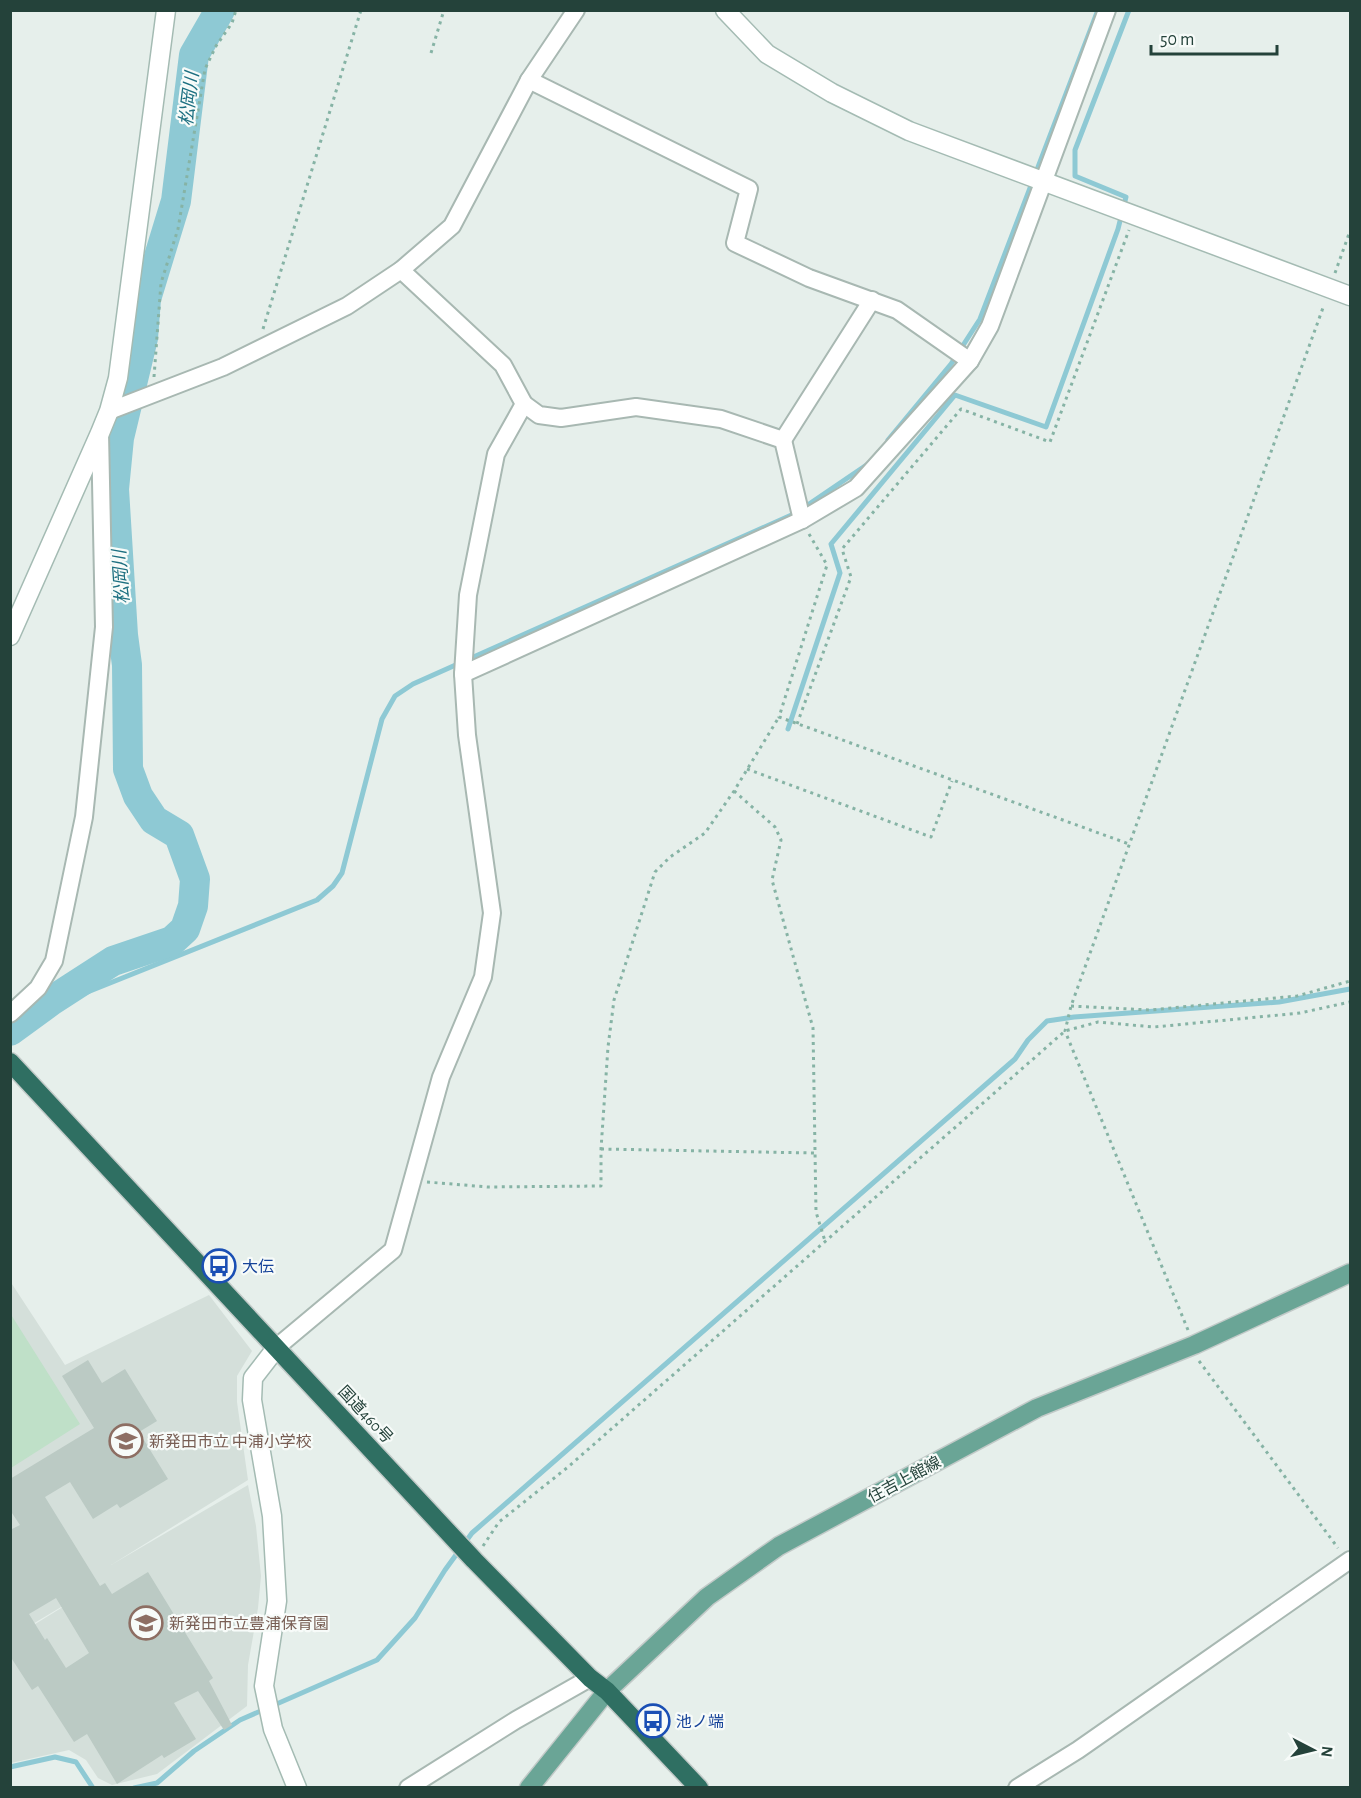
<svg xmlns="http://www.w3.org/2000/svg" width="1361" height="1798" viewBox="0 0 1361 1798" font-family="'Alegreya Sans','Noto Sans JP',sans-serif">
  <style>
    .built { fill: #d4dfda }
    .garden { fill: #bfe0c8 }
    .lines { fill: none; stroke-linecap: round; stroke-linejoin: round }
    .stream { stroke: #8ec9d4; stroke-width: 5 }
    .river { stroke: #8ec9d4; stroke-width: 30 }
    .building { fill: #bbcac4; fill-rule: evenodd }
    .street-casing { stroke: #a8b8b2; stroke-width: 20 }
    .secondary-casing { stroke: #a4bbb3; stroke-width: 21 }
    .primary-casing { stroke: #c2cac8; stroke-width: 21 }
    .highway-casing { stroke: #c2cac8; stroke-width: 21 }
    .path { stroke: #86b3a5; stroke-width: 3; stroke-dasharray: 3 4.5; stroke-linecap: butt }
    .street { stroke: #fff; stroke-width: 16 }
    .secondary { stroke: #fff; stroke-width: 18 }
    .primary { stroke: #6aa596; stroke-width: 18 }
    .highway { stroke: #2f6f62; stroke-width: 18 }
    .labels { text-anchor: middle; stroke-width: 4.5; stroke-linejoin: round; paint-order: stroke }
    .transit-label { font-size: 16px; fill: #164399; stroke: #f7fbf9; text-anchor: start }
    .street-label { font-size: 16px; fill: #24423a; stroke: #f7fbf9 }
    .education-label { font-size: 16px; fill: #785e54; stroke: #f7fbf9; text-anchor: start }
    .water-label { font-size: 18px; font-style: italic; fill: #1c6f80; stroke: #f7fbf9 }
  </style>
  <rect width="100%" height="100%" fill="#e6efeb"/>
  <!-- built -->
  <polygon class="built" points="10,1281 65,1365 209,1295 252,1351 237,1376 237,1402 248,1480 111,1565 248,1485 256,1526 261,1576 258,1608 248,1665 247,1706 157,1774 112,1785 98,1778 86,1760 69,1750 11,1763 11,1639 108,1579 11,1637"/>
  <!-- garden -->
  <polygon class="garden" points="10,1313 80,1424 11,1468 10,1468"/>
  <g class="lines">
    <!-- stream -->
    <g class="stream">
      <polyline points="888,440 951,364 980,319 1098,10"/>
      <polyline points="788,729 840,573 831,544 955,395 1046,427 1118,229 1126,197 1075,176 1075,150 1129,10"/>
      <polyline points="51,1001 85,993 317,900 333,886 342,873 382,719 395,696 413,684 796,513 868,464"/>
      <polyline points="10,1767 55,1757 76,1762 93,1788"/>
      <polyline points="134,1788 157,1783 194,1751 240,1720 377,1660 415,1618 445,1570 472,1533 1015,1059 1028,1040 1047,1021 1074,1017 1279,1002 1350,989"/>
    </g>
    <!-- river -->
    <polyline class="river" points="10,1031 51,1001 113,961 172,941 185,929 193,906 195,879 179,835 154,820 138,796 128,769 127,665 123,635 114,489 119,438 143,338 146,299 176,201 194,55 220,10"/>
  </g>
  <!-- building -->
  <path class="building" d="M88 1360 102 1383 125 1369 157 1421 139 1432 168 1479 120 1508 117 1504 93 1519 70 1482 45 1497 100 1586 105 1583 112 1594 148 1572 213 1678 209 1681 232 1725 224 1730 198 1691 174 1703 196 1739 164 1758 162 1755 117 1784 87 1734 74 1742 38 1686 32 1690 10 1656V1530L20 1525 10 1510V1479L94 1428 62 1376ZM56 1598 89 1653 66 1668 47 1638 45 1640 29 1614Z"/>
  <g class="lines">
    <!-- street casing -->
    <g class="street-casing">
      <g id="street">
        <polyline points="529,80 749,189 735,243 809,278 897,310 970,361"/>
        <polyline points="524,404 539,415 561,418 636,407 721,419 783,440 802,520"/>
        <polyline points="109,411 223,367 347,306 401,270 452,226 529,80 576,10"/>
        <polyline points="783,440 872,300"/>
        <polyline points="463,674 802,520 856,488 970,361 990,326 1107,10"/>
        <polyline points="10,1014 38,988 54,961 84,817 104,627 100,433"/>
        <polyline points="277,1347 393,1250 441,1077 483,977 492,913 467,735 463,674 468,595 496,454 524,404 503,365 401,270"/>
        <polyline points="408,1788 516,1720 590,1678"/>
        <polyline points="1017,1788 1078,1750 1350,1560"/>
      </g>
    </g>
    <!-- secondary casing -->
    <g class="secondary-casing">
      <g id="secondary">
        <polyline points="725,10 767,54 832,93 909,131 1350,296"/>
        <polyline points="10,636 100,433 109,411 118,378 166,10"/>
        <polyline points="277,1347 253,1378 252,1400 272,1516 277,1601 264,1686 273,1729 297,1788"/>
      </g>
    </g>
    <!-- primary casing -->
    <g class="primary-casing">
      <polyline id="primary" points="529,1788 607,1691 707,1597 779,1546 1037,1408 1194,1345 1350,1273"/>
    </g>
    <!-- highway casing -->
    <g class="highway-casing">
      <polyline id="highway" points="10,1062 474,1560 590,1678 607,1691 699,1788"/>
    </g>
    <!-- path -->
    <g class="path">
      <polyline points="431,53 444,10"/>
      <polyline points="1335,273 1350,231"/>
      <polyline points="263,329 361,10"/>
      <polyline points="154,377 161,283 178,229 205,69 216,46 232,23 236,10"/>
      <polyline points="809,534 827,565 779,717 1129,844"/>
      <polyline points="797,724 851,577 842,549 961,409 1050,442 1129,230"/>
      <polyline points="747,769 931,837 952,781"/>
      <polyline points="734,791 775,827 781,840 772,880 813,1028 816,1212 825,1241"/>
      <polyline points="1071,1006 1150,1010 1297,996 1350,981"/>
      <polyline points="601,1149 814,1153"/>
      <polyline points="427,1182 487,1187 601,1186 601,1149 608,1047 614,1000 655,872 670,857 705,833 734,791 779,717"/>
      <polyline points="1188,1330 1065,1031 1071,1006 1324,305"/>
      <polyline points="1199,1361 1338,1548"/>
      <polyline points="483,1546 499,1522 568,1467 1065,1031 1098,1022 1154,1027 1300,1013 1350,1002"/>
    </g>
    <!-- street -->
    <use href="#street" class="street"/>
    <!-- secondary -->
    <use href="#secondary" class="secondary"/>
    <!-- primary -->
    <use href="#primary" class="primary"/>
    <!-- highway -->
    <use href="#highway" class="highway"/>
  </g>
  <!-- icons -->
  <defs>
    <g id="bus-ring" transform="scale(1.725)"><circle r="9.5" fill="#f7fbf9" stroke="#1a4fb4" stroke-width="1.5"/><path d="M-5-6H5V4H4V6H2V4H-2V6H-4V4H-5ZM-3.5-4V0h7V-4ZM-3.5 1.2v1.5H-2V1.2ZM2 1.2v1.5H3.5V1.2Z" fill="#1a4fb4"/></g>
    <g id="school-ring" transform="scale(1.725)"><circle r="9.5" fill="#f7fbf9" stroke="#8d6e63" stroke-width="1.5"/><path d="M0-5L7-2L0 1L-7-2ZM-4 1L0 2.5L4 1V4Q0 6-4 4Z" fill="#8d6e63"/></g>
  </defs>
  <g fill-rule="evenodd">
    <use href="#bus-ring" x="219" y="1266"/>
    <use href="#school-ring" x="126" y="1441"/>
    <use href="#school-ring" x="146" y="1623"/>
    <use href="#bus-ring" x="653" y="1721"/>
  </g>
  <g class="labels">
    <!-- transit labels -->
    <g class="transit-label">
      <text x="242" y="1272">大伝</text>
      <text x="676" y="1727">池ノ端</text>
    </g>
    <!-- street labels -->
    <g class="street-label">
      <text transform="translate(366 1414) rotate(47)" y="6">国道460号</text>
      <text transform="translate(904 1479) rotate(-28)" y="6">住吉上館線</text>
    </g>
    <!-- education labels -->
    <g class="education-label">
      <text x="149" y="1447">新発田市立 中浦小学校</text>
      <text x="169" y="1629">新発田市立豊浦保育園</text>
    </g>
    <!-- water labels -->
    <g class="water-label">
      <text transform="translate(189 99) rotate(-83)" y="6">松岡川</text>
      <text transform="translate(121 577) rotate(-94)" y="6">松岡川</text>
    </g>
  </g>
  <!-- border -->
  <rect width="1361" height="1798" fill="none" stroke="#24423a" stroke-width="24"/>
  <!-- north arrow -->
  <g transform="translate(1313 1750) rotate(97)" stroke="#f7fbf9" stroke-width="4.5" paint-order="stroke">
  <path d="M0-4.5L10 22L0 15L-10 22Z" fill="#24423a"/>
  <text y="-9" font-size="16" font-weight="bold" text-anchor="middle" fill="#24423a">N</text>
  </g>
  <!-- scale -->
  <path d="M1151 45v9h126v-9" fill="none" stroke="#24423a" stroke-width="3"/>
  <text x="1160" y="45" font-size="18" fill="#24423a" stroke="#f7fbf9" stroke-width="4.5" paint-order="stroke">50 m</text>
</svg>
